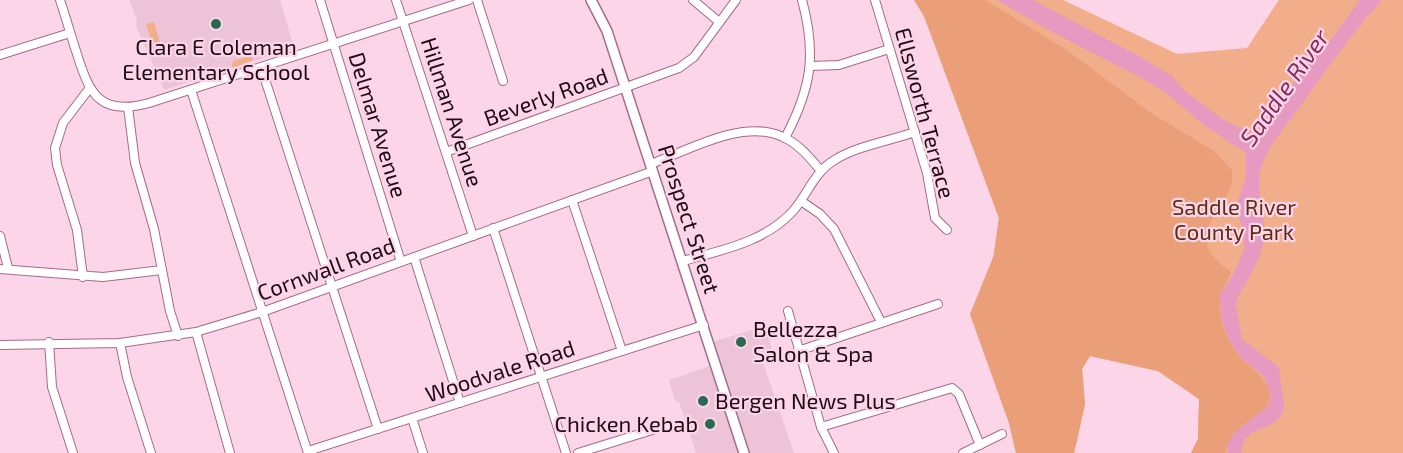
<svg xmlns="http://www.w3.org/2000/svg" width="1403" height="453" viewBox="0 0 1403 453" font-family="'Exo 2',sans-serif">
  <style>
    .built { fill: #edc3d8 }
    .green { fill: #f2ad8a }
    .forest { fill: #ea9f79 }
    .water { fill: #e79ac1 }
    .lines { fill: none; stroke-linecap: round; stroke-linejoin: round }
    .minor-casing { stroke: #a56b89; stroke-width: 10 }
    .major-casing { stroke: #a56b89; stroke-width: 12 }
    .minor { stroke: #fff; stroke-width: 8 }
    .major { stroke: #fff; stroke-width: 9 }
    .poi-dot { fill: #2b6853; stroke: #fcd5e8; stroke-width: 2 }
    .labels { text-anchor: middle; stroke-width: 4.5; stroke-linejoin: round; paint-order: stroke }
    .poi-label { font-size: 22px; fill: #1f0a16; stroke: #fcd5e8; text-anchor: start }
    .street-label { font-size: 22px; fill: #1f0a16; stroke: #fcd5e8 }
    .park-label { font-size: 22px; fill: #5e2e12; stroke: #fcd5e8 }
    .water-label { font-size: 24px; font-style: italic; fill: #832b5f; stroke: #fcd5e8 }
  </style>
  <rect width="100%" height="100%" fill="#fcd5e8"/>
  <!-- built -->
  <g class="built">
    <polygon points="129,0 280,0 294,48 164,90 136,26 137,19"/>
    <polygon points="765,326 772,350 760,354 794,453 696,453 679,402 675,401 669,380 716,364 709,343"/>
  </g>
  <!-- green -->
  <g class="green">
    <polygon points="914,0 1063,0 1177,54 1247,48 1279,0 1403,0 1403,453 1191,453 1198,439 1199,399 1158,371 1090,356 1082,369 1085,404 1074,453 1016,453 1009,423 970,314 989,284 999,218 924,16"/>
    <polygon points="154,22 160,43 168,41 171,50 156,55 146,24"/>
    <polygon points="251,56 253,60 233,68 232,66 233,61"/>
  </g>
  <!-- forest -->
  <path class="forest" d="M914 0H985L1068 51 1151 113 1214 151 1232 170C1238 209 1172 232 1231 272 1214 301 1217 325 1237 353 1248 369 1269 375 1270 397 1270 413 1231 432 1225 453H1191L1198 439 1199 399 1158 371 1090 356 1082 369 1085 404 1074 453H1016L1009 423 970 314 994 255 999 218 924 16Z"/>
  <!-- water -->
  <path class="water" d="M997 0H1033L1144 59 1173 77 1185 91 1222 119 1258 136 1271 122 1280 101 1311 60 1329 42 1360 0H1382C1352 33 1327 69 1301 105 1287 125 1265 148 1260 172 1257 191 1264 212 1264 231 1265 255 1248 278 1237 298L1236 306 1242 339 1278 367C1281 374 1280 378 1281 386 1281 390 1284 395 1284 400 1286 437 1244 418 1241 453H1228V443L1235 432 1268 406 1271 398 1265 377 1241 358 1228 338 1221 317 1220 294 1233 275 1245 247 1237 203 1246 178V153L1205 126 1165 92 1138 76 1054 33Z"/>
  <g class="lines">
    <!-- minor casing -->
    <g class="minor-casing">
      <g id="minor">
        <path d="M60 0C66 18 71 36 77 54 90 96 101 116 149 103L469 0"/>
        <polyline points="320,0 401,262"/>
        <polyline points="396,0 473,236"/>
        <polyline points="477,0 503,81"/>
        <polyline points="693,0 718,21"/>
        <polyline points="875,0 927,173 935,218 947,230"/>
        <polyline points="0,55 70,33"/>
        <polyline points="810,66 839,65 889,49"/>
        <polyline points="261,67 378,429"/>
        <polyline points="191,90 308,453"/>
        <polyline points="128,107 135,163 154,229 170,311 178,336"/>
        <path d="M785 138C811 89 817 55 802 0"/>
        <polyline points="446,152 679,68 694,57 736,0"/>
        <path d="M651 164C688 150 744 118 783 137 799 144 810 158 821 171"/>
        <polyline points="572,200 622,351"/>
        <polyline points="801,201 820,214 834,229 881,322"/>
        <polyline points="493,228 566,453"/>
        <polyline points="0,236 8,268"/>
        <polyline points="414,257 460,403"/>
        <path d="M683 261C722 250 765 242 793 211 807 195 814 173 833 161 856 146 889 141 915 132"/>
        <polyline points="0,269 103,277 162,270"/>
        <polyline points="83,277 77,230 57,165 55,148 63,123 89,89"/>
        <polyline points="788,311 821,427 834,453"/>
        <polyline points="196,332 230,453"/>
        <polyline points="49,342 52,387 73,453"/>
        <polyline points="120,343 127,377 151,453"/>
        <polyline points="0,345 120,343 196,332 262,312 653,171"/>
        <polyline points="798,351 938,304"/>
        <polyline points="412,418 423,453"/>
        <polyline points="821,427 952,388 959,394 980,445"/>
        <polyline points="308,451 704,325"/>
        <polyline points="578,453 665,426"/>
        <polyline points="963,453 1002,434"/>
      </g>
    </g>
    <!-- major casing -->
    <g class="major-casing">
      <polyline id="major" points="591,0 607,31 744,453"/>
    </g>
    <!-- minor -->
    <use href="#minor" class="minor"/>
    <!-- major -->
    <use href="#major" class="major"/>
  </g>
  <!-- markers -->
  <g class="poi-dot">
    <circle cx="216" cy="24" r="6"/>
    <circle cx="741" cy="342" r="6"/>
    <circle cx="703" cy="401" r="6"/>
    <circle cx="710" cy="424" r="6"/>
  </g>
  <g class="labels">
    <!-- poi labels -->
    <g class="poi-label">
      <text x="216" y="55" text-anchor="middle">Clara E Coleman<tspan x="216" dy="25">Elementary School</tspan></text>
      <text x="753" y="337">Bellezza<tspan x="753" dy="25">Salon &amp; Spa</tspan></text>
      <text x="715" y="409">Bergen News Plus</text>
      <text x="698" y="432" text-anchor="end">Chicken Kebab</text>
    </g>
    <!-- street labels -->
    <g class="street-label">
      <text transform="translate(546 97) rotate(-20)" y="8">Beverly Road</text>
      <text transform="translate(452 112) rotate(72)" y="8">Hillman Avenue</text>
      <text transform="translate(925 113) rotate(75)" y="8">Ellsworth Terrace</text>
      <text transform="translate(378 125) rotate(73)" y="8">Delmar Avenue</text>
      <text transform="translate(689 219) rotate(72)" y="8">Prospect Street</text>
      <text transform="translate(326 269) rotate(-20)" y="8">Cornwall Road</text>
      <text transform="translate(500 371) rotate(-18)" y="8">Woodvale Road</text>
    </g>
    <!-- park labels -->
    <g class="park-label">
      <text x="1234" y="215">Saddle River<tspan x="1234" dy="25">County Park</tspan></text>
    </g>
    <!-- water labels -->
    <g class="water-label">
      <text transform="translate(1285 88) rotate(-55)" y="8">Saddle River</text>
    </g>
  </g>
</svg>
